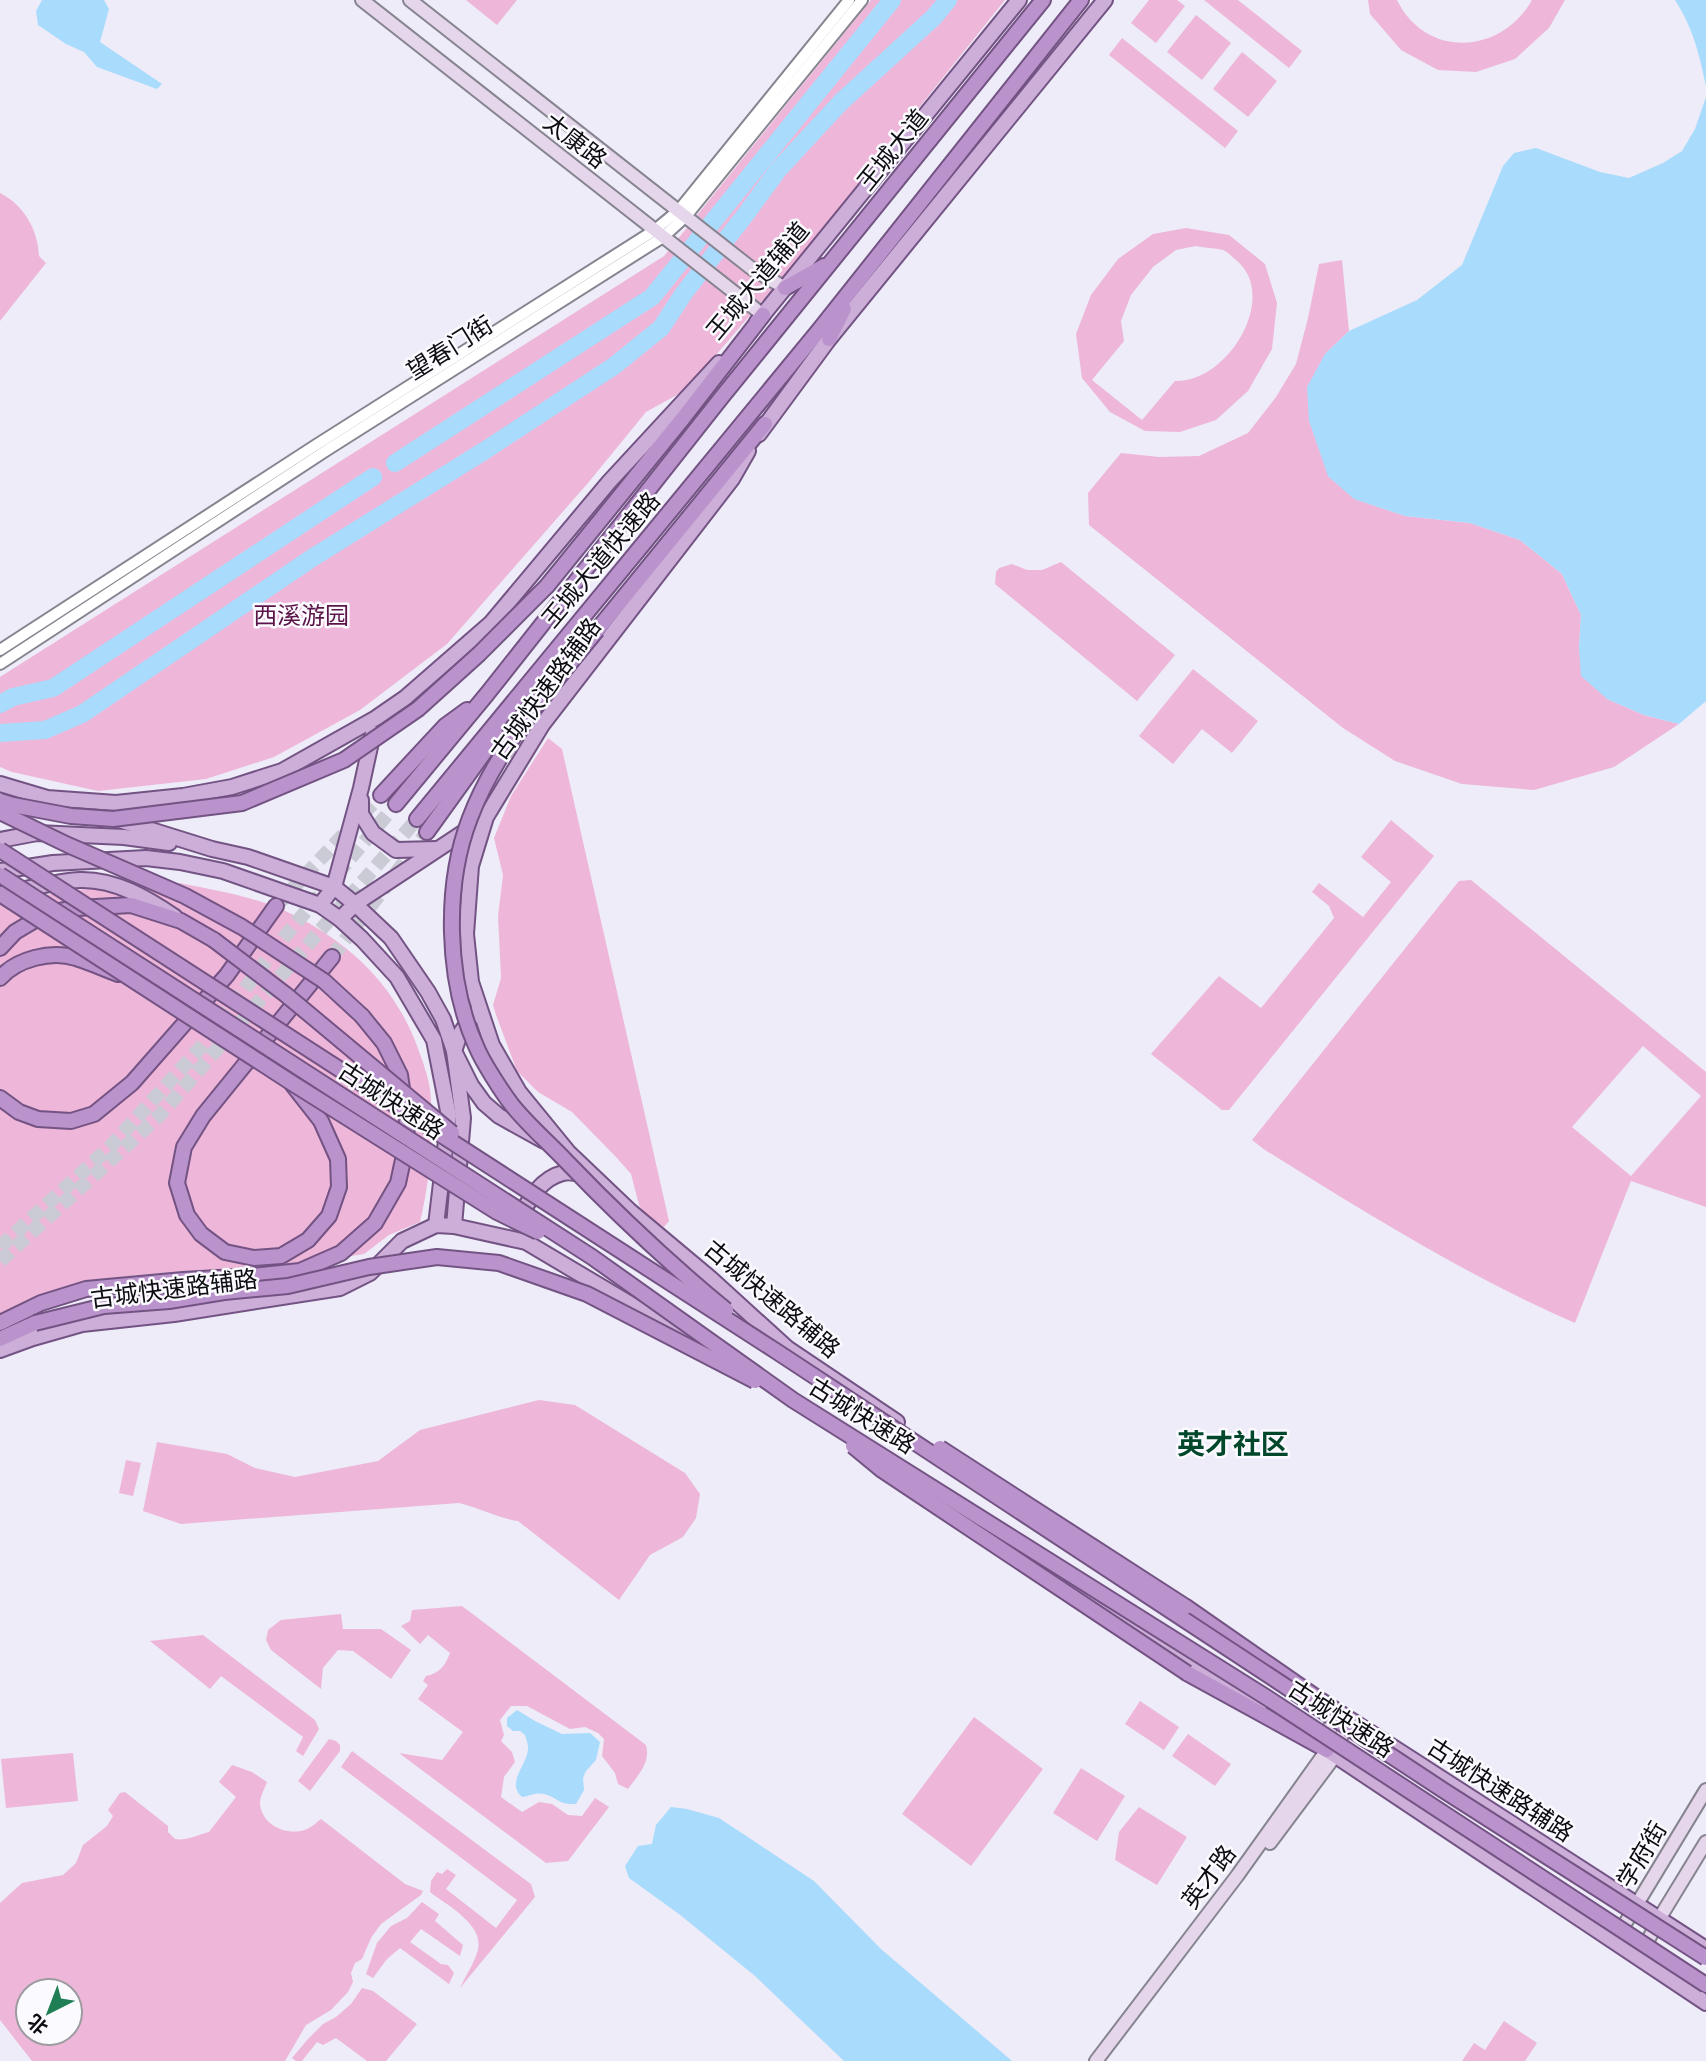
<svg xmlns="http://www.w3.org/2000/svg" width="1706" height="2061" font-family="'Public Sans','Noto Sans SC',sans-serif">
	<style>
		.green { fill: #eeb7d9; fill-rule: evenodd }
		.water { fill: #a9dbfc }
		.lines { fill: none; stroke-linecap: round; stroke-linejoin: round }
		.river { stroke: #a9dbfc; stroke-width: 18 }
		.trunk-tunnel { stroke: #cbcbd5; stroke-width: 14; stroke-dasharray: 14 7; stroke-linecap: butt }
		.tertiary-casing { stroke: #85848f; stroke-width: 14 }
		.secondary-casing { stroke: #85848f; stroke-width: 16 }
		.primary-casing { stroke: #735383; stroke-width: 18 }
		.trunk-casing { stroke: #735383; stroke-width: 18 }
		.tertiary { stroke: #fff; stroke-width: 10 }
		.secondary { stroke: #e6d6ec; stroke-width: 12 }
		.primary { stroke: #ccaed9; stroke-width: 14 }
		.trunk { stroke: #bb93cc; stroke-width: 14 }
		.trunk-bridge-casing { stroke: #735383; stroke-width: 18; stroke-linecap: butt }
		.trunk-bridge { stroke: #bb93cc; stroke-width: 14 }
		.labels { text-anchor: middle; stroke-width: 5; stroke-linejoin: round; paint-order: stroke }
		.street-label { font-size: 24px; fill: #0d0d11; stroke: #fafaff }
		.park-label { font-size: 24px; fill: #5b1447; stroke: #fafaff }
		.quarter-label { font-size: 28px; font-weight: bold; fill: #00472b; stroke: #fafaff }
	</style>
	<rect width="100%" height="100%" fill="#edecf8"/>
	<!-- green -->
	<g class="green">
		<path d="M466,0H517L497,25Z"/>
		<path d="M871,0H1005L794,264L686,390L646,412L588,483L447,644L360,710L274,757L206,779L98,791L12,772L0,767V677L664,256Z"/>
		<path d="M1149,0H1177L1185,6L1156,43L1131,23Z"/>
		<path d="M1204,0H1238L1302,51L1289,68Z"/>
		<path d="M1368,0H1397C1426,59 1501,55 1532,0H1565L1549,28L1515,59L1476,72L1438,70L1401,50L1370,14Z"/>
		<path d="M1196,15L1231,43L1202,80L1167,52Z"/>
		<path d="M1122,38L1238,131L1225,148L1109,55Z"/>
		<path d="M1242,52L1277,81L1248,117L1213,89Z"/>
		<path d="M0,193C24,205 38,230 39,256L46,263L0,321Z"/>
		<path d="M1186,228L1229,235L1265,264L1277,303L1272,349L1248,391L1216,420L1180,432L1145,431L1110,412L1082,378L1076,334L1091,295L1118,259L1153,234ZM1196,246C1205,248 1215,248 1223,250C1228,252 1232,257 1236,260C1280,296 1228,383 1175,381L1142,420L1092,380L1124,341L1121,321L1131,295L1153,267L1176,250Z"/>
		<path d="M1342,260L1349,331L1325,354L1328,476L1355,499L1405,516L1470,523L1520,540L1562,574L1581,615L1579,648L1607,699L1644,715L1679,724L1614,767L1534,790L1462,784L1395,761L1343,728L1089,525L1088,493L1121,453L1159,457L1199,456L1248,433L1276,397L1296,364L1308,318L1319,264Z"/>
		<path d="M1061,562L1175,655L1137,701L995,584L996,572L999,568L1012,564L1027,570H1042Z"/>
		<path d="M1193,669L1258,721L1232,753L1202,729L1173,764L1139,736Z"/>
		<path d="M548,738L562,749L669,1221L664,1227L646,1215L639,1205L631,1174L616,1157L572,1112L538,1092L517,1071L496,1015L493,1005L501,978L498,916L503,875L494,838L511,796Z"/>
		<path d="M1391,820L1434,856L1229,1110H1222L1151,1054L1219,976L1261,1008L1334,918L1329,906L1312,892L1319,883L1363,917L1391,882L1361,857Z"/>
		<path d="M1471,880L1706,1072V1207L1631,1181L1575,1323C1465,1275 1366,1213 1265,1150L1252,1140L1459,881ZM1643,1046L1701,1096L1631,1176L1572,1127Z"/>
		<path d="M180,883C214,890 251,896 283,910C342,937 389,978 414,1038C420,1054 427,1071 430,1089C435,1133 430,1180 420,1222L389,1235L364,1254L257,1271H190L129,1276L77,1284L32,1298L0,1314V903L74,890Z"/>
		<path d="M539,1400L575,1405L685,1473L700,1494L696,1518L683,1537L650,1555L619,1600L518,1521C498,1518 479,1508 459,1503L181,1524L143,1511L157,1442L227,1454L255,1468L295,1477L378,1461L420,1430Z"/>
		<path d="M126,1460L141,1463L133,1496L119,1493Z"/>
		<path d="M462,1606L646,1745C651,1763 638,1775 628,1789L618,1784L615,1773L602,1756L604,1739L598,1733L585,1727L570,1729L527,1706H511L500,1720L504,1735L501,1741L512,1752L515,1762L504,1777L501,1797L522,1812L539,1802L552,1804L568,1815L582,1816L595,1798L609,1807L568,1861L546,1863L399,1753L442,1760L463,1732L418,1699L428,1685L423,1681L426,1676C440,1673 445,1666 450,1653L428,1635L420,1644L401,1626L410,1621L412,1610Z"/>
		<path d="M341,1614L343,1629H381L411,1650L391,1679L353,1651L338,1650L323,1668L321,1689L271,1650L266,1640L268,1630L281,1620Z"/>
		<path d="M203,1635L315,1720L319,1729L303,1756L296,1751L303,1737L221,1676L210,1689L150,1641Z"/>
		<path d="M1140,1701L1179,1727L1164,1750L1125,1724Z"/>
		<path d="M974,1717L1043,1769L971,1866L902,1814Z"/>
		<path d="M1188,1734L1231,1764L1215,1786L1172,1756Z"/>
		<path d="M329,1739L336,1741L340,1745V1751L310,1791L298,1781Z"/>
		<path d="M352,1751L531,1884L535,1897L460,1988C465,1977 473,1965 477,1953C487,1926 448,1906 430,1892L431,1881L437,1872L442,1874L447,1869L456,1875L446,1889L496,1928L517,1900L341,1767Z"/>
		<path d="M73,1753L78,1801L6,1808L1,1759Z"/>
		<path d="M232,1765L252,1772L267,1782C265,1788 260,1796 260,1803C261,1826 289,1837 307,1829C312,1827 317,1822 321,1819L405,1884L423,1891L421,1895L381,1924L371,1938L362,1959L355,1963L351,1973L353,1982L348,1992L331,2010L306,2025L285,2061H32L0,2020V1903L22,1883L63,1875L76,1863L83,1845L107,1826L113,1816L108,1810L120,1793L125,1792L168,1826V1832L175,1839C187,1841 197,1835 209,1832L236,1797L219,1782ZM70,1991V2033H28V1991Z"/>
		<path d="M1081,1768L1125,1796L1097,1841L1053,1813Z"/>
		<path d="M1139,1807L1187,1837L1157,1885L1115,1860L1119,1832Z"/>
		<path d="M422,1902L439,1914L435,1921L463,1945L460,1956L421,1929L410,1942L441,1964L448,1965L454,1973L449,1984L400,1948L387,1959L373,1978L366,1974L377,1943L391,1926L407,1918Z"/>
		<path d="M362,1988L373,1991L417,2024L386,2061H367L336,2038L323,2045L317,2042L302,2061H296L292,2058L308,2039L323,2024L336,2017L351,2004Z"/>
		<path d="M1504,2021L1537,2043L1525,2061H1462L1474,2043L1485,2050Z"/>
	</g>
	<!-- water -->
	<g class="water">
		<path d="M42,0H104L109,9L100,42L162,84L157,89L97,67L84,52L66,44L38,25L36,11Z"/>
		<path d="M1675,0H1706V86C1699,53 1693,28 1675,0Z"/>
		<path d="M1706,97V701L1679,724L1644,715L1607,699L1581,676L1579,648L1581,615L1562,574L1520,540L1470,523L1405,516L1354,499L1328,476L1309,421L1307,387L1325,354L1349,331L1417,300L1462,265L1503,166L1514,153L1536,148L1600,172L1629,178L1663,163L1682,151L1695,129Z"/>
		<path d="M517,1710L535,1721L562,1734L590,1733L600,1742L596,1760L586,1771L583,1778L584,1790L576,1804C558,1805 559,1798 544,1794C535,1792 530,1796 522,1797C505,1782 529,1764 528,1747C528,1743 526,1739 525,1735L520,1731H513L507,1726V1718Z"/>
		<path d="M671,1807L687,1809L719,1818L814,1881L881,1949L1012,2061H844L755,1976L679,1914L629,1878L625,1866L638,1846L652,1844L656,1825Z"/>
	</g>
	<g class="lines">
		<!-- river -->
		<g class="river">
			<path d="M395,463L652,297L892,0"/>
			<path d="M0,704L13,697L53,688L373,477"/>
			<path d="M0,733L45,730L82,714L312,558L484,451L614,366L661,328L684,293L746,214L778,170L841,102L934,17L948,0"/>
		</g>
		<!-- trunk-tunnel -->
		<g class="trunk-tunnel">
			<path d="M276,906L381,795"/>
			<path d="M332,957L427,832"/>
			<path d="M0,1247L110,1147L201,1047L281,941L396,804"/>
			<path d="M0,1261L159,1116L417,819"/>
		</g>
		<defs>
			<g id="tertiary">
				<path d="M0,650L316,445L655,230L679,210L849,0"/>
				<path d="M0,664L327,450L663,237L686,216L862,0"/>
			</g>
			<g id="secondary">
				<path d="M362,0L763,315"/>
				<path d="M410,0L751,268L785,288"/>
				<path d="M1270,1843L1335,1756L1347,1719"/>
				<path d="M1617,1937L1706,1790"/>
				<path d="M1641,1954L1659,1919L1706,1842"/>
				<path d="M1096,2061L1237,1876L1327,1750L1333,1709"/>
			</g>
			<g id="primary">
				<path d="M757,322L1019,0"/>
				<path d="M759,434L829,339L1105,0"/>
				<path d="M748,451L732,479L542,725L486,817L471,866L466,934L471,982L492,1045L519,1092L568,1152L630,1211L710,1278L787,1348L897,1422"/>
				<path d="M0,784L47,798L116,803L183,796L232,787L282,771L376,718L405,698L491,623L609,482L719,363"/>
				<path d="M361,800V814L373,833L396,850L437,849"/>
				<path d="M116,819L212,849L248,857L334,887L355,904L391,938L428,992L443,1019L454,1051L471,1085L484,1103L499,1116L544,1141"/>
				<path d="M0,840L37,833L124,837L169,843"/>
				<path d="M0,871L53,863L146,858L180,862L223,871L320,905L340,919L362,939L397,977L434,1040L449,1116L436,1225"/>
				<path d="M0,894C25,890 55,881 80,880C115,879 147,898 175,917"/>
				<path d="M320,905L334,887L361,788L373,733"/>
				<path d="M340,919L355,904L470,828"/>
				<path d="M520,1221L519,1218C529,1200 541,1178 563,1173C570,1171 580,1174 586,1175"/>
				<path d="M454,1226L463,1118L454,1051L460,1034L473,1015"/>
				<path d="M0,1350L33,1338L82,1324L174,1314L340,1288L370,1273L402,1241L436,1225L454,1226L526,1242L713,1353"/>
				<path d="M977,1523L1259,1706"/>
				<path d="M1323,1702L1706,1949"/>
				<path d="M1318,1744L1706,2003"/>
			</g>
			<g id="trunk">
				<path d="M785,288L824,266"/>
				<path d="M829,339L844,309"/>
				<path d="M547,586L684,417L763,315"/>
				<path d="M597,630L765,424"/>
				<path d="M381,795L445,726L467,710"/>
				<path d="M396,804L487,694L721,398L1043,0"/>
				<path d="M417,819L820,329L1081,0"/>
				<path d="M427,832L486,750L495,732"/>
				<path d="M0,948L15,932L47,913L78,908L131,905L181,921L214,940"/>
				<path d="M0,978C17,959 51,950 76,958C90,962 104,969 118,974"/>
				<path d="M292,1084L321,1121L338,1159L339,1187L329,1216L308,1240L281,1256L254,1258L225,1252L201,1234L187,1215L177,1183L184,1147L203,1116L332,957"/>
				<path d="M0,1098L19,1112L38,1119L71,1121L94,1114L132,1083L227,975L276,906"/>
				<path d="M0,1323L41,1303L86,1289L183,1280L253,1276L300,1271L341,1253L375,1223L398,1183L406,1146L407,1122L400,1075L384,1043L362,1016"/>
				<path d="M0,1339L35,1323"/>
				<path d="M1186,1607L1333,1709"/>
				<path d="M1187,1673L1327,1750"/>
			</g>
		</defs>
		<!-- tertiary casing -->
		<use href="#tertiary" class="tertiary-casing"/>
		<!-- secondary casing -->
		<use href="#secondary" class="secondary-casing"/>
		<!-- primary casing -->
		<use href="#primary" class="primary-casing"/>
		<!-- trunk casing -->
		<use href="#trunk" class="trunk-casing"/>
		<!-- tertiary -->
		<use href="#tertiary" class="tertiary"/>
		<!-- secondary -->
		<use href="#secondary" class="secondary"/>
		<!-- primary -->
		<use href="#primary" class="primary"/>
		<!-- trunk -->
		<use href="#trunk" class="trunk"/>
		<defs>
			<g id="trunk-bridge">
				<path d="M597,630C550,688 497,747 470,818C444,885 446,980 476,1046C482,1061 502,1092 512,1105C528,1125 549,1143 567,1162C617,1214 670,1264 726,1310"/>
				<path d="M0,801L13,805L71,816L113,819L242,803L344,760L418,709L479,654L547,586"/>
				<path d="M0,812L68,845L185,896L242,927L324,981L362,1016"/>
				<path d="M0,850L779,1353L1443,1790L1706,1958"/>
				<path d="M0,875L592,1257L793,1400L1269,1699L1706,1985"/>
				<path d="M0,894L292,1083L497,1212L538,1232"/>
				<path d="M214,940L285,994L452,1133"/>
				<path d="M35,1323L104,1306L169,1301L224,1292L288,1286L369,1267L437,1257L499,1263L587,1294L755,1381"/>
				<path d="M853,1446L882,1470L1187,1673"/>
				<path d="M940,1448L1186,1607"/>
			</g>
		</defs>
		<!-- trunk-bridge casing -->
		<use href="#trunk-bridge" class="trunk-bridge-casing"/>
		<!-- trunk-bridge -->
		<use href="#trunk-bridge" class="trunk-bridge"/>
	</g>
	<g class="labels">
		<!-- street labels -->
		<g class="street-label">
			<text transform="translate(575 141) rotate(38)" y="8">太康路</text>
			<text transform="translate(893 150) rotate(-51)" y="8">王城大道</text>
			<text transform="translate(758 281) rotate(-50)" y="8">王城大道辅道</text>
			<text transform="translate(450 348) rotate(-32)" y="8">望春门街</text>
			<text transform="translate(601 560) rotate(-50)" y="8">王城大道快速路</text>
			<text transform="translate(546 689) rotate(-54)" y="8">古城快速路辅路</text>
			<text transform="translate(391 1101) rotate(33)" y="8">古城快速路</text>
			<text transform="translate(174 1289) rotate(-7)" y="8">古城快速路辅路</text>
			<text transform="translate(772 1299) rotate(40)" y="8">古城快速路辅路</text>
			<text transform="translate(862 1416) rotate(32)" y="8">古城快速路</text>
			<text transform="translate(1341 1719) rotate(33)" y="8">古城快速路</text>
			<text transform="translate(1500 1790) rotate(33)" y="8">古城快速路辅路</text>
			<text transform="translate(1642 1855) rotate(-59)" y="8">学府街</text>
			<text transform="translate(1209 1877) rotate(-53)" y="8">英才路</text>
		</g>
		<!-- park labels -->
		<g class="park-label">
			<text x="301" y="624">西溪游园</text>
		</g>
		<!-- quarter labels -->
		<g class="quarter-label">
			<text x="1233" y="1454">英才社区</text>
		</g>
	</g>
	<!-- north arrow -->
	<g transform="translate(49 2012) rotate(222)"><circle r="33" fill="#fafaff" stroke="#9b9ba0" stroke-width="2"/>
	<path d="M0-5L12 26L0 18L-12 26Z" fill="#207e54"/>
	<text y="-10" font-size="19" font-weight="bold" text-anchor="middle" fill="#0d0d11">北</text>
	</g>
</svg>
